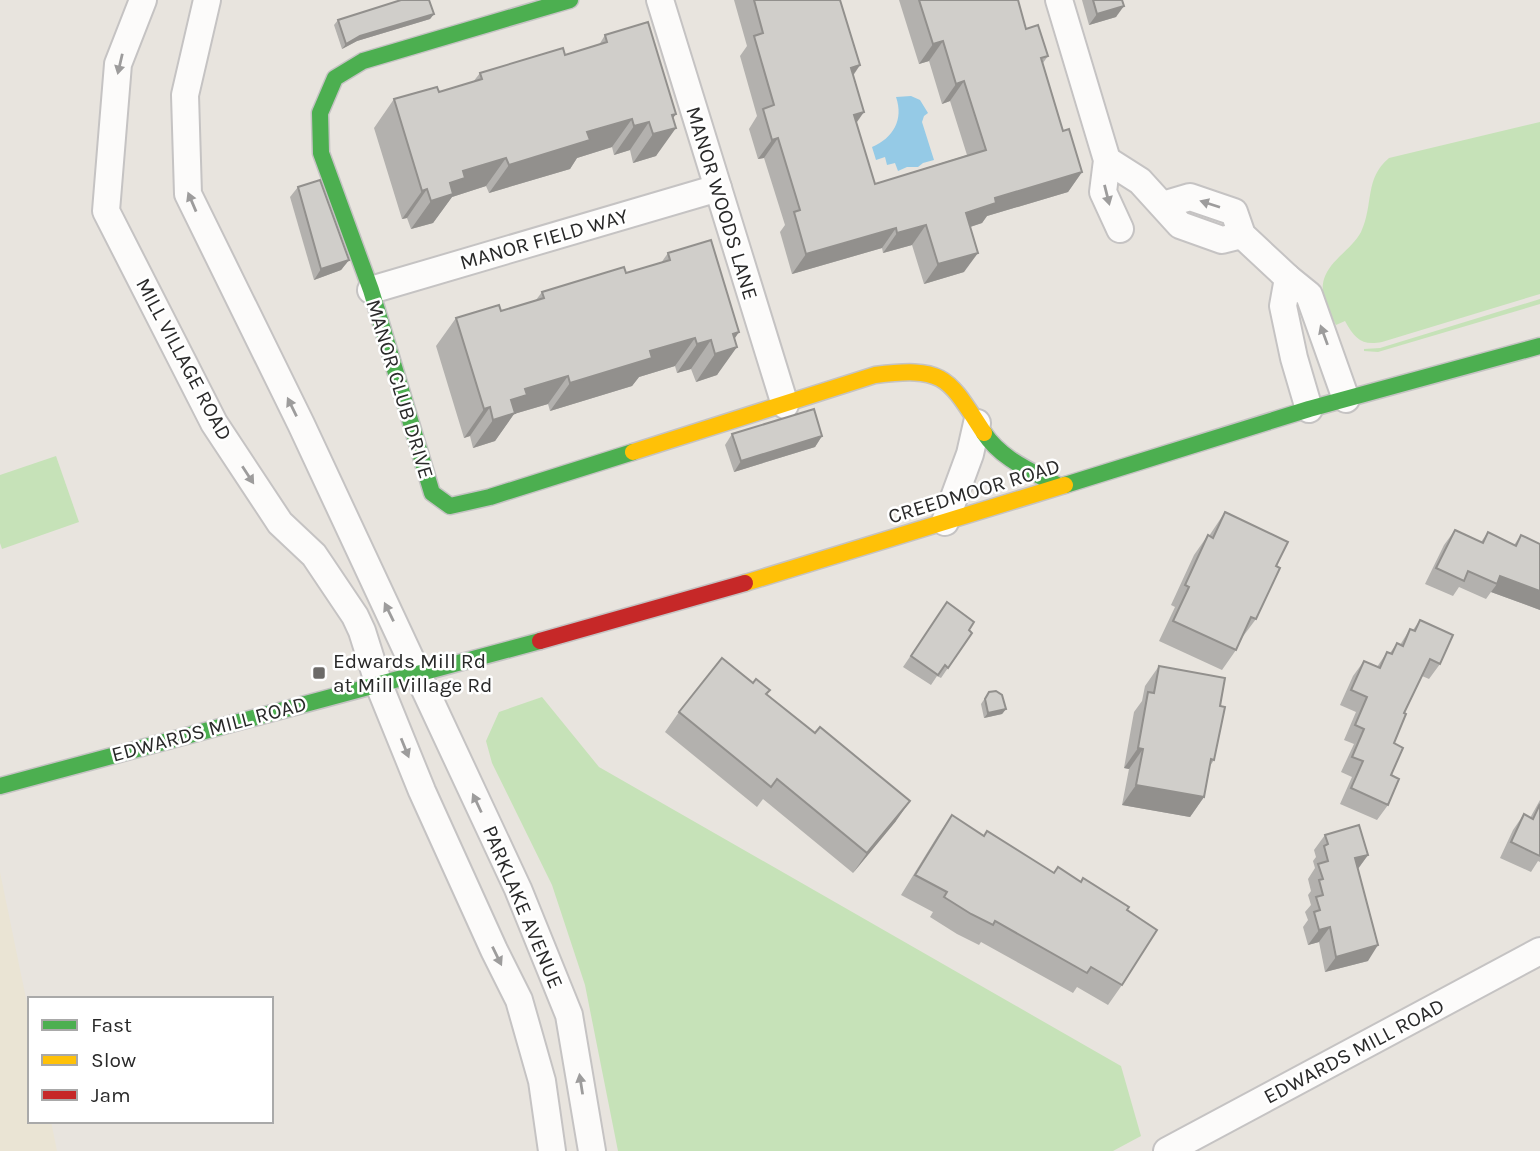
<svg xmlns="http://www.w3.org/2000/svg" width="1540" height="1151" font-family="Karla,sans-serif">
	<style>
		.education { fill: #eae4d4 }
		.green { fill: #c6e2b8 }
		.water { fill: #95cae6 }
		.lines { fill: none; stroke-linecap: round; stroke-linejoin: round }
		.street-casing { stroke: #c5c3c3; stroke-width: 30 }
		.fast-casing { stroke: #c5c3c3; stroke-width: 19 }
		.slow-casing { stroke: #c5c3c3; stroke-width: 19 }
		.jam-casing { stroke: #c5c3c3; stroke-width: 19 }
		.street { stroke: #fcfbfa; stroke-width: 26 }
		.fast { stroke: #4caf50; stroke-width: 16 }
		.slow { stroke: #ffc107; stroke-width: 16 }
		.jam { stroke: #c62828; stroke-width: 16 }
		.wall { fill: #b3b1ae }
		.shaded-wall { fill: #92908d }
		.building { fill: #d0ceca; stroke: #92908d; stroke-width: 2 }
		.oneway { fill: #9d9c9c }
		.poi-dot { fill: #6c6a68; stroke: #fff; stroke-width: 2.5 }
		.labels { text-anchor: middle; stroke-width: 5; stroke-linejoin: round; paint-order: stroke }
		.street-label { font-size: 21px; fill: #292929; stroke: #fff }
		.poi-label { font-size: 21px; fill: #292929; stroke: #fff; text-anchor: start }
	</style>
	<rect width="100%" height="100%" fill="#e8e4de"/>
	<!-- education -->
	<path class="education" d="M0,872L30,1018V1121H51L57,1151H0Z"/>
	<!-- green -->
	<g class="green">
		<path d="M1540,122V294L1382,342C1362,346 1355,339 1345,321L1336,325C1329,310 1319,296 1324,279C1330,260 1352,249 1361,232C1374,204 1364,179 1389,158Z"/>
		<path d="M1540,299V304L1378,352L1364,351V349L1380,348Z"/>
		<path d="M56,456L79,522L2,549L0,543V475Z"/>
		<path d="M542,697L599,767L1121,1066L1141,1136L1113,1151H618L585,985L552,885L492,763L486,741L499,712Z"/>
	</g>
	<!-- water -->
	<path class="water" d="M911,96L920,100L928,113L924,116L922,122L934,160L923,163L918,167H907L898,171L895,163L887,165L885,157L876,160L872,147C893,138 904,120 896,97Z"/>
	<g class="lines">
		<defs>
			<g id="street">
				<path d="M143,0L118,64L106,211L214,423L280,523L314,555L355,616L362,631L379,685L422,791L494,950L519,1000L542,1081L552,1151"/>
				<path d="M207,0L185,95L188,194L301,424L518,889L569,1015L592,1151"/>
				<path d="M660,0L785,405"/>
				<path d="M1059,0L1107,160L1103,192L1120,229"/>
				<path d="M1107,160L1140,181L1180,225L1222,240L1242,235"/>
				<path d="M1163,205L1190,197L1234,212L1242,235L1288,278L1309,295L1346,399"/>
				<path d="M1288,278L1283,306L1294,358L1309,409"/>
				<path d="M371,290L718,188"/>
				<path d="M945,522L970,454L977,423"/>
				<path d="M1167,1151L1540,951"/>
			</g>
			<g id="fast">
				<path d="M570,0L363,61L335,78L320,113L321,153L371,290L432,493L450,506L490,497L633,452"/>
				<path d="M984,433C1002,460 1032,471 1059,486"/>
				<path d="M1065,485L1309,409L1540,346"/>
				<path d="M0,786L540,641"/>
			</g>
			<g id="slow">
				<path d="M633,452L875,375C946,366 948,378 984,433"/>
				<path d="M745,583L1065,485"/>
			</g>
			<path id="jam" d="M540,641L745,583"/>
		</defs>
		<!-- street casing -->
		<use href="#street" class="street-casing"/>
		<!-- fast casing -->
		<use href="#fast" class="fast-casing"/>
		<!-- slow casing -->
		<use href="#slow" class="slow-casing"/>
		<!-- jam casing -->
		<use href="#jam" class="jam-casing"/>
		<!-- street -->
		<use href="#street" class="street"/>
		<!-- fast -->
		<use href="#fast" class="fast"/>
		<!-- slow -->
		<use href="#slow" class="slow"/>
		<!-- jam -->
		<use href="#jam" class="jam"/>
	</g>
	<!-- wall -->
	<g class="wall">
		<path d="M734,0H840L860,65L853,76L856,123L875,184L967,155L950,101L942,104L929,61L919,64L899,0H1018L1026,29L1048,56L1043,63L1063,131L1082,172L1068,192L987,216L982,223L970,227L964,272L924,284L912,245L883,253L882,248L792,274L780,232L785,225L764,158L758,159L749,129L757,116L740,56L747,46Z"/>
		<path d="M1082,0H1122L1116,17L1089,25Z"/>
		<path d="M434,14L430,19L357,41L342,49L334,25L338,20Z"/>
		<path d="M605,35L673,118L656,156L633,163L630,150L614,155L612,147L577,158L570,169L489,193L486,186L452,197L433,223L411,229L407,218L402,219L374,128L394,99L439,92L473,82L480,73L565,55L599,45Z"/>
		<path d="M298,187L349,260L341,270L314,280L290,197Z"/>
		<path d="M668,253L735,339L717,375L696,382L691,369L677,373L675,366L639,377L632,386L550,411L548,404L514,414L495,441L473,448L470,436L464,438L436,346L456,318L501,311L536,300L542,292L626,273L661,263Z"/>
		<path d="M732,434L822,436L815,447L734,472L725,445Z"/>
		<path d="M1225,512L1276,566L1256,619L1241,639L1236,650L1222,670L1159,641L1175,607L1171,605L1194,555L1208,535L1209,536Z"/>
		<path d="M1455,530L1481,542L1488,532L1514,545L1521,535L1540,544V610L1491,592L1486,599L1459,587L1453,596L1425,584L1444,545Z"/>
		<path d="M947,602L969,630L972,633L941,678L937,676L931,685L903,667Z"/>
		<path d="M1420,620L1440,664L1429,679L1422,676L1404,713L1394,743L1388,805L1377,820L1340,804L1352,777L1341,772L1354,744L1344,740L1356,712L1340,705L1353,676L1364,661L1377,667L1387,652L1390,653L1397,643L1400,645L1410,629L1413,630Z"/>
		<path d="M1159,666L1220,706L1214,760L1210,766L1204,797L1190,817L1122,805L1129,769L1124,768L1134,712L1142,701L1145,686Z"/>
		<path d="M989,692L1006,709L1002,714L984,718L981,704Z"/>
		<path d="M767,695L896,821L853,873L763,799L757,807L665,732L679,712Z"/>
		<path d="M1540,800V862L1538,861L1531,872L1500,858L1513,830L1524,814L1530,818Z"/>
		<path d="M952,815L983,836L1127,910L1122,985L1108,1005L1077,987L1073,993L981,942L979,945L957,934L930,917L933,912L901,895L938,835Z"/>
		<path d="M1325,835L1368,855L1358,869L1368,961L1325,972L1319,942L1308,945L1303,927L1308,920L1305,912L1311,905L1308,895L1311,891L1308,879L1315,868L1313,861L1316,857L1314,850Z"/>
	</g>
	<!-- shaded-wall -->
	<g class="shaded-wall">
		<path d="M1124,6L1116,17L1089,25L1097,14Z"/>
		<path d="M434,14L430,19L357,41L342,49L346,44L360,36Z"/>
		<path d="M943,41L929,61L919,64L933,44Z"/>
		<path d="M860,65L846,85L851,68Z"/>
		<path d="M964,81L950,101L942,104L956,84Z"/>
		<path d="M864,112L850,132L854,115Z"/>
		<path d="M676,114L664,131L676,128L656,156L633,163L653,134L672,115Z"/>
		<path d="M632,119L612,147L577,158L570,169L489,193L509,165L587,132Z"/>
		<path d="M649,122L630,150L614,155L634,126Z"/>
		<path d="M778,138L764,158L758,159L772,140Z"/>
		<path d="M506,158L486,186L452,197L433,223L411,229L431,201L463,171Z"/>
		<path d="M1082,172L1068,192L987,216L982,223L952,233L966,213L995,198Z"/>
		<path d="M427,189L407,218L402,219L422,191Z"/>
		<path d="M926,225L912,245L883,253L897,233Z"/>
		<path d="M896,228L882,248L792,274L806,254Z"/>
		<path d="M978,253L964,272L924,284L938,264Z"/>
		<path d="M349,260L341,270L314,280L321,269Z"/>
		<path d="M739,332L727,350L737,347L717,375L696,382L715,354L733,334Z"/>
		<path d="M695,338L675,366L639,377L632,386L550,411L570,383L650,351Z"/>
		<path d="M711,340L691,369L677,373L697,344Z"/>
		<path d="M568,376L548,404L514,414L495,441L473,448L493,420L511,400L525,389Z"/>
		<path d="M490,407L470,436L464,438L484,409Z"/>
		<path d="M822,436L815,447L734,472L741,461Z"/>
		<path d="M1500,576L1540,591V610L1491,592L1497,584Z"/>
		<path d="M1006,709L1002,714L984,718L988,713Z"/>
		<path d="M1138,748L1143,749L1129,769L1124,768Z"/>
		<path d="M1136,785L1204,797L1190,817L1122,805Z"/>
		<path d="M910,801L896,821L853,873L867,853Z"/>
		<path d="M1368,855L1357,870L1355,858Z"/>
		<path d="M1330,927L1319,942L1308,945L1319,930Z"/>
		<path d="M1378,945L1368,961L1325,972L1336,957Z"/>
	</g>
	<!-- building -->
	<g class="building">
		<path d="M401,0H429L434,14L360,36L346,44L338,20Z"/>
		<path d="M754,0H840L860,65L851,68L864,112L854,115L875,184L986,150L964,81L956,84L943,41L933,44L919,0H1018L1026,29L1038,25L1048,56L1041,58L1063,131L1069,129L1082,172L995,198L996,203L966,213L978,253L938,264L926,225L897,233L896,228L806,254L794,212L800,210L778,138L772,140L763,109L774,105L754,36L763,33Z"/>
		<path d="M1093,0H1122L1124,6L1097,14Z"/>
		<path d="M648,22L676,114L672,115L676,128L653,134L649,122L634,126L632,119L587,132L590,140L509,165L506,158L463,171L465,178L450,183L453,194L431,201L427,189L422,191L394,99L437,87L439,92L482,79L480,73L563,48L565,55L607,42L605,35Z"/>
		<path d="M320,180L349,260L321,269L298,187Z"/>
		<path d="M711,240L739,332L733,334L737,347L715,354L711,340L697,344L695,338L650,351L652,358L570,383L568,376L525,389L527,395L511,400L515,413L493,420L490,407L484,409L456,318L499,305L501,311L544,298L542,292L624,267L626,273L670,260L668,253Z"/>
		<path d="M814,409L822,436L741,461L732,434Z"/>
		<path d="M1225,512L1288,542L1276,566L1280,568L1256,619L1251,617L1236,650L1173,621L1189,587L1185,585L1208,535L1213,538Z"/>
		<path d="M1455,530L1483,543L1488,532L1516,546L1521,535L1540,544V591L1500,576L1497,584L1468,571L1464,581L1436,568Z"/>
		<path d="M947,602L974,622L969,630L972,633L948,668L945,665L938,675L911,656Z"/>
		<path d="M1420,620L1453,635L1440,664L1430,659L1404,713L1406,714L1394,743L1403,748L1391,775L1399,779L1388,805L1351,788L1363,761L1352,757L1364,729L1355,725L1367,697L1351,690L1364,661L1380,668L1387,652L1392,654L1397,643L1403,646L1410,629L1415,631Z"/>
		<path d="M722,658L753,683L756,679L770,690L766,694L815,733L820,727L910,801L867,853L777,779L771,787L679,712Z"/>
		<path d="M1159,666L1225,678L1220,706L1225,707L1214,760L1211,759L1204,797L1136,785L1143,749L1138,748L1148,692L1154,693Z"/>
		<path d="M996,691L1002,695L1006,709L988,713L985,699L989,692Z"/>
		<path d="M1540,804V856L1511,842L1524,814L1533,819Z"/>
		<path d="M952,815L984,836L987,831L1054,873L1058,867L1081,882L1083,878L1129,907L1127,910L1157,930L1122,985L1091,967L1087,973L995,921L993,925L971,914L944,897L947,892L915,875Z"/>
		<path d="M1359,825L1368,855L1355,858L1378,945L1336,957L1330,927L1319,930L1314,912L1320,910L1316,897L1323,895L1319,880L1323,879L1318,864L1328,861L1324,846L1328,844L1325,835Z"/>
	</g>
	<!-- one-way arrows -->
	<defs><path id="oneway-solid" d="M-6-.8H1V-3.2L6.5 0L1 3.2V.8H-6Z" transform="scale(1.75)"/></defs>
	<g class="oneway">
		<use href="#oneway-solid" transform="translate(120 64) rotate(103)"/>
		<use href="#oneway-solid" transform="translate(1107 195) rotate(76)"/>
		<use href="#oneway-solid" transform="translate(192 202) rotate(-113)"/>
		<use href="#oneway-solid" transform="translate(1210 204) rotate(-162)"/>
		<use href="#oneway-solid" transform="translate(1324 335) rotate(-110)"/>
		<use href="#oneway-solid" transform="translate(292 407) rotate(-116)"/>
		<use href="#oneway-solid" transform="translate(248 475) rotate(57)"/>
		<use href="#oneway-solid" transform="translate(389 612) rotate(-116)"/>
		<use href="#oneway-solid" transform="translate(405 748) rotate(68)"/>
		<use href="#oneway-solid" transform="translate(477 803) rotate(-115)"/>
		<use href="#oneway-solid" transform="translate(497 956) rotate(64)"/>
		<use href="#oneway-solid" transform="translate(581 1084) rotate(-99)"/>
	</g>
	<!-- markers -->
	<rect class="poi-dot" x="312" y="666" width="14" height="14" rx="3.5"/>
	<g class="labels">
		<!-- street labels -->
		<g class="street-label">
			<text transform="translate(722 203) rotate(73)" y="7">MANOR WOODS LANE</text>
			<text transform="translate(544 239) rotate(-16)" y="7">MANOR FIELD WAY</text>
			<text transform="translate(184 359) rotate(62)" y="7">MILL VILLAGE ROAD</text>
			<text transform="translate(400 389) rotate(73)" y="7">MANOR CLUB DRIVE</text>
			<text transform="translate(974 491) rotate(-17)" y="7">CREEDMOOR ROAD</text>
			<text transform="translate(209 729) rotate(-15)" y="7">EDWARDS MILL ROAD</text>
			<text transform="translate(523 907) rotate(67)" y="7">PARKLAKE AVENUE</text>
			<text transform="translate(1354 1051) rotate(-28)" y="7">EDWARDS MILL ROAD</text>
		</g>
		<!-- poi labels -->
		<g class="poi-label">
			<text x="333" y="668">Edwards Mill Rd<tspan x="333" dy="24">at Mill Village Rd</tspan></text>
		</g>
	</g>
	<!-- legend -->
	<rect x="28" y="997" width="245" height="126" fill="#ffffff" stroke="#a9a9a9" stroke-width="2"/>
	<rect x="42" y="1020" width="35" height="10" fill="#4caf50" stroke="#a9a9a9" stroke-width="2"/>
	<text x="91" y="1032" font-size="21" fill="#292929">Fast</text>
	<rect x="42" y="1055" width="35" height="10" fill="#ffc107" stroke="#a9a9a9" stroke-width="2"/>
	<text x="91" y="1067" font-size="21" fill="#292929">Slow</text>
	<rect x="42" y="1090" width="35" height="10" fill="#c62828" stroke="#a9a9a9" stroke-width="2"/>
	<text x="91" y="1102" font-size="21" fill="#292929">Jam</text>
</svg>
